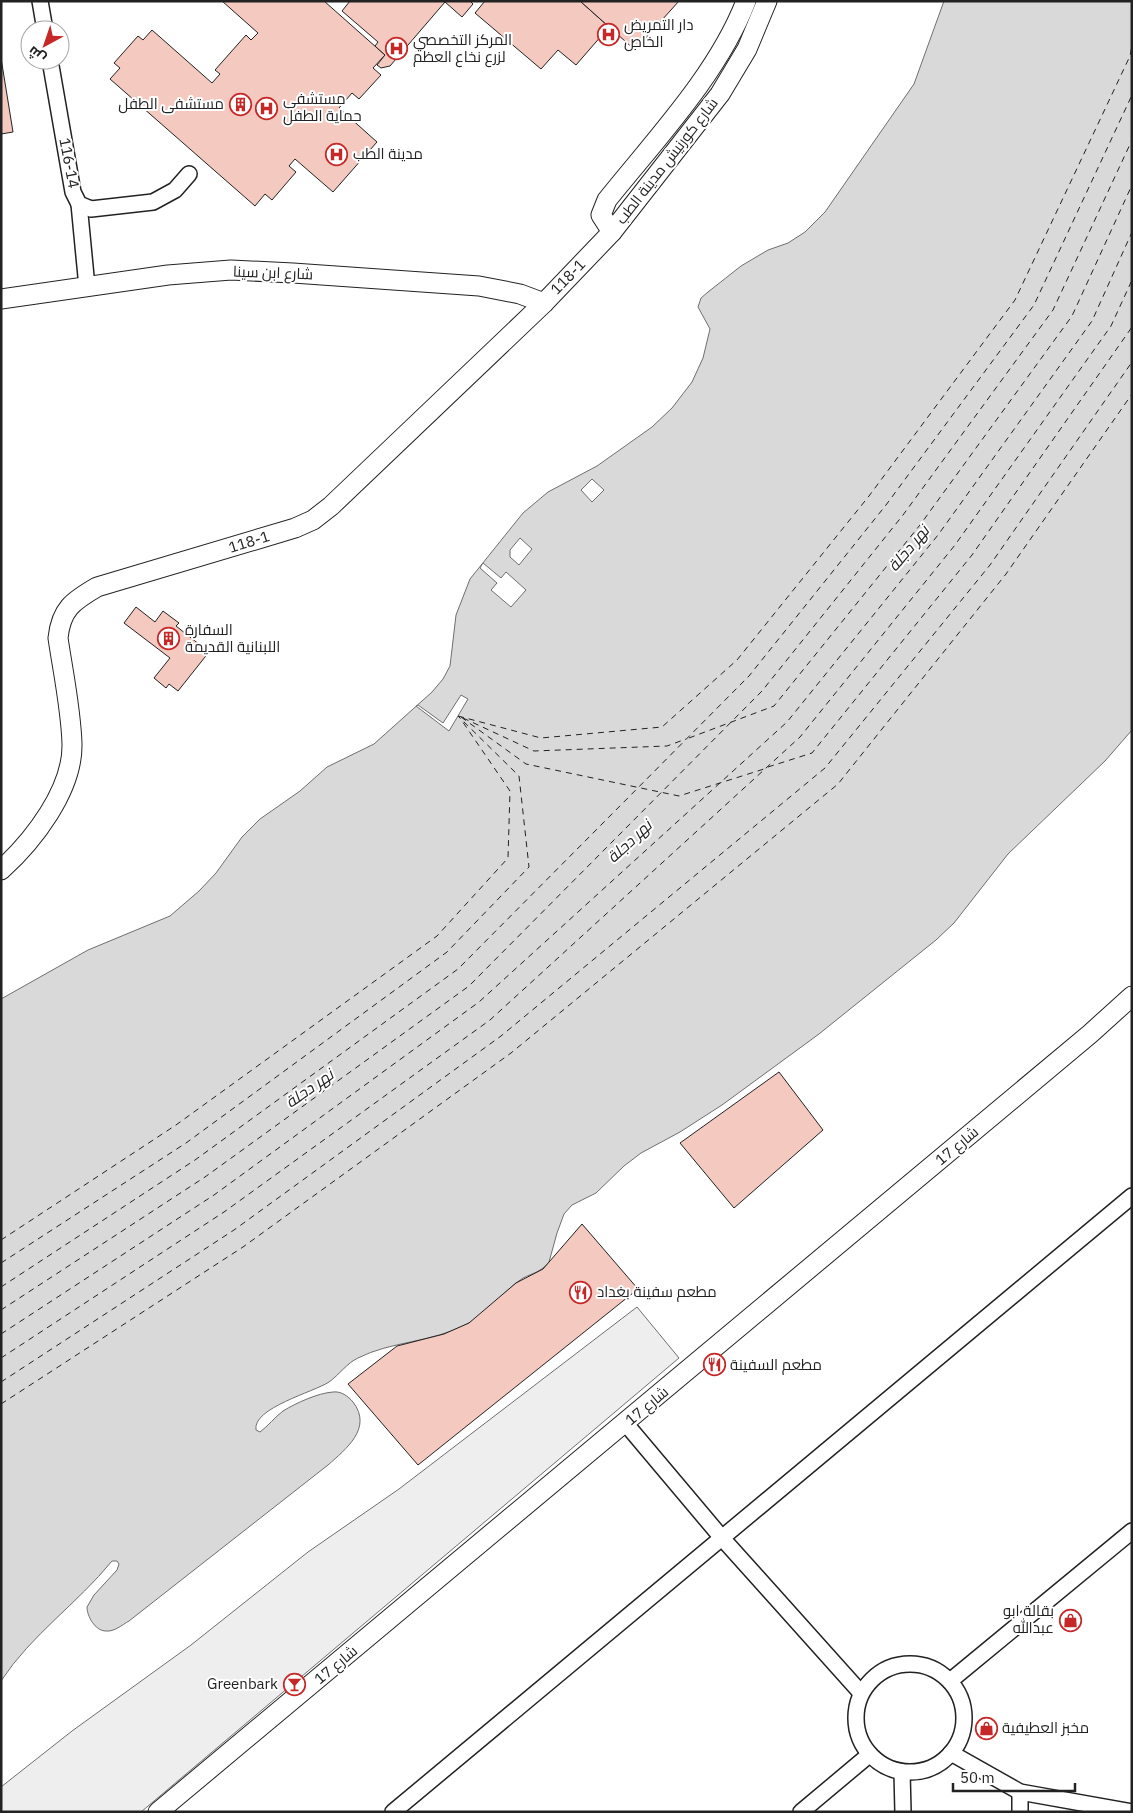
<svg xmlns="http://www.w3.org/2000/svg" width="1133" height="1813" font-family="'IBM Plex Sans',Cairo,sans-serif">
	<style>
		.green { fill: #eee; stroke: #6f6f6f }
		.water { fill: #d9d9d9; stroke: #6f6f6f }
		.pier { fill: #fff; stroke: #6f6f6f }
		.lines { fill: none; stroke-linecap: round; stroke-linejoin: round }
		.ferry { stroke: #222; stroke-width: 1; stroke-dasharray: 6 5; stroke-linecap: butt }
		.building { fill: #f3c9c0; stroke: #222 }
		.minor-casing { stroke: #222; stroke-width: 18 }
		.tertiary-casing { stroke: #222; stroke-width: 21 }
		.minor { stroke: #fff; stroke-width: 15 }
		.tertiary { stroke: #fff; stroke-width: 19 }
		.labels { text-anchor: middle; stroke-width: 4; stroke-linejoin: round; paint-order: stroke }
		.poi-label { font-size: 15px; fill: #222; stroke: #fff; text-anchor: start }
		.street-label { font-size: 15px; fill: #222; stroke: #fff }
		.water-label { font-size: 16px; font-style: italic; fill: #222; stroke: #fff }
	</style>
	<rect width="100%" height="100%" fill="#fff"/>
	<!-- green -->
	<path class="green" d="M637,1307L679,1358L141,1812H1V1787L72,1731L191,1645L308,1552L399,1489Z"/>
	<!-- water -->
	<path class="water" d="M944,1H1132V730L1105,761L1008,854L954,923L936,940L819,1034L722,1105L680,1132L641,1153L624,1166L596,1193L572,1205L564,1214L557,1233L549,1262C541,1272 533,1273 523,1278C503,1291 488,1313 467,1324C431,1343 391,1341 358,1358C347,1363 339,1375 329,1382C314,1392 252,1408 256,1430L260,1432C268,1426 275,1417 283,1411C296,1403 318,1393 333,1392C341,1391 348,1396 353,1402C373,1428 346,1449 328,1465L129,1621C122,1625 114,1632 106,1631C95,1631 87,1616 87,1607L94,1595L117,1570L119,1564L117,1561H112C78,1603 31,1635 1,1681V999L88,950L170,916L199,891L216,873L242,837L260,819L300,791L327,767L374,744L432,692L443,679L450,666L456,615L470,579L523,513L548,492L597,466L652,427L672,408L692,382L703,358L710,329L698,307L701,298L708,292L741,266L768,250L788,243L805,232L825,212L914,84Z"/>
	<!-- pier -->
	<g class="pier">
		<path d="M592,479L604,490L592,502L581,490Z"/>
		<path d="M520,538L532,549L519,565L510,557V550Z"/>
		<path d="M483,563L501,578L506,572L526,590L511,607L491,590L497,583L480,568Z"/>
		<path d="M461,695L468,699L449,731L416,706L418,705L443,723Z"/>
	</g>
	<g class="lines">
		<!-- ferry -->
		<g class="ferry">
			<path d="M458,716L541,738L662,727L737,660L869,496L1015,300L1130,56L1132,45"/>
			<path d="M461,717L526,764L679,796L764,769"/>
			<path d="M463,718L534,751L667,746L686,739"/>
			<path d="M689,738L774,706L920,525L1072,316L1132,185"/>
			<path d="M768,767L812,753L972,555L1132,327"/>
			<path d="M1,1240L176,1125L437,936L508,858L510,791L460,718"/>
			<path d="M1,1263L186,1143L447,952L529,867L519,776L458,716"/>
			<path d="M1,1287L195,1160L458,969L749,676L886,505L1034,305L1132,95"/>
			<path d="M1,1310L205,1177L469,986L762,691L903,515L1053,310L1132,140"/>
			<path d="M1,1334L214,1195L479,1002L787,722L938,535L1092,321L1132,232"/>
			<path d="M1,1358L224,1212L490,1020L800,737L955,545L1111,326L1132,280"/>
			<path d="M1,1382L234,1230L501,1036L825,768L990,565L1132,362"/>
			<path d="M1,1404L243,1247L511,1053L838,784L1006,574L1132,394"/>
		</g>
	</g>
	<!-- building -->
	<g class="building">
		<path d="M222,1H324L385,55L373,68L381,75L359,99L352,93L339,108L377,142L333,192L295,159L289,166L296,172L272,200L265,194L255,206L110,79L120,68L114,63L138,36L143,40L152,30L212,83L220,74L215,70L246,35L251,40L258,33Z"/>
		<path d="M350,1H470L473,4L462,17L445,2L390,66L381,68L377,65L385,55L375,46L378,42L342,11Z"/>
		<path d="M485,1H580L609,27L576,65L558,50L541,69L475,13Z"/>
		<path d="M580,1H679L635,50Z"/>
		<path d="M1,58L13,132L1,134Z"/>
		<path d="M136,607L155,622L163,611L179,623L176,626L209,652L178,691L169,684L166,688L154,678L170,658L124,623Z"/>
		<path d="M779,1072L823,1130L734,1208L680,1143Z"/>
		<path d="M582,1224L638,1289L418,1465L348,1384L397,1346L444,1334L469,1323L516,1283L543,1269Z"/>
	</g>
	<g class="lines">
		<defs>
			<g id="minor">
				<path d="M40,1L45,30"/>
				<path d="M50,60L73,192L79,204L91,209L153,202L175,190L189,174"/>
				<path d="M79,204L87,287"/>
				<path d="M626,1424L722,1538L861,1693"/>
				<circle cx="910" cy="1718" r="54"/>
				<path d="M950,1681L1132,1531"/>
				<path d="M951,1753L1020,1792L1132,1812"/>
				<path d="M902,1772L903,1812"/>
				<path d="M1020,1792V1812"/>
				<path d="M393,1812L1132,1196"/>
				<path d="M801,1812L869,1755"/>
			</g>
			<g id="tertiary">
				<path d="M612,232L601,215L607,200C655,140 718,74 746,1"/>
				<path d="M1,299L168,275L231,270L293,273L479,286L520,294L544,303"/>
				<path d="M1,870C33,841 73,790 72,744C71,709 63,672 58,638C61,609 73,601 97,587L295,528L313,520L331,506L544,303L612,232L720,94L747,49L767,1"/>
				<path d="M158,1812L1090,1034L1132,996"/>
			</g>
		</defs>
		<!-- minor casing -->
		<use href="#minor" class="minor-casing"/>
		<!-- tertiary casing -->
		<use href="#tertiary" class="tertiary-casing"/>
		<!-- minor -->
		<use href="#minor" class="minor"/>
		<!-- tertiary -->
		<use href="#tertiary" class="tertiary"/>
	</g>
	<!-- icons -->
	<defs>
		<symbol id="hospital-ring" viewBox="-11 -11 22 22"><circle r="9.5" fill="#fff" stroke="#c62828" stroke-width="1.5"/><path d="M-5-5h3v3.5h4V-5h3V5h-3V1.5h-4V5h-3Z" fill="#c62828"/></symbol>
		<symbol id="building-ring" viewBox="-11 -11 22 22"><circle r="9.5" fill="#fff" stroke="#c62828" stroke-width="1.5"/><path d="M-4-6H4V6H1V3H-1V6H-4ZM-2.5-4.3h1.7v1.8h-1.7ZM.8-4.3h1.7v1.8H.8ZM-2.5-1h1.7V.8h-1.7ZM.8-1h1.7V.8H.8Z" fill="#c62828"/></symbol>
		<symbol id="restaurant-ring" viewBox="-11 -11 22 22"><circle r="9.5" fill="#fff" stroke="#c62828" stroke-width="1.5"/><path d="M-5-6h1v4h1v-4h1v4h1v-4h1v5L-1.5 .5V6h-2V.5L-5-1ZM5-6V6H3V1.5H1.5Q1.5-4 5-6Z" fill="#c62828"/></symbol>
		<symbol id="shop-ring" viewBox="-11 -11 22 22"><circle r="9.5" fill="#fff" stroke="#c62828" stroke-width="1.5"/><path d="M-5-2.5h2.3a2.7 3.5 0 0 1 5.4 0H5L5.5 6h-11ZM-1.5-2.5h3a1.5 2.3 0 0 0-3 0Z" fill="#c62828"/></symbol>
		<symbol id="bar-ring" viewBox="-11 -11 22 22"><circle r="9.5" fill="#fff" stroke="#c62828" stroke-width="1.5"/><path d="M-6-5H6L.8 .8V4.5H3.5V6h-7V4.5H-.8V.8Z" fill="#c62828"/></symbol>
	</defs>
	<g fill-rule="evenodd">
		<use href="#hospital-ring" x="596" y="22" width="25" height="25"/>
		<use href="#hospital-ring" x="384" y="36" width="25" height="25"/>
		<use href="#building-ring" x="228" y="92" width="25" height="25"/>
		<use href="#hospital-ring" x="254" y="96" width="25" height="25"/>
		<use href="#hospital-ring" x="324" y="142" width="25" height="25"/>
		<use href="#building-ring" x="156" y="626" width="25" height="25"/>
		<use href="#restaurant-ring" x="568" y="1280" width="25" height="25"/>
		<use href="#restaurant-ring" x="702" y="1352" width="25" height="25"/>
		<use href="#shop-ring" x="1058" y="1608" width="25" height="25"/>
		<use href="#bar-ring" x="282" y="1672" width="25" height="25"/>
		<use href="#shop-ring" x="974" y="1716" width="25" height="25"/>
	</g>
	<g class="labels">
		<!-- poi labels -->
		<g class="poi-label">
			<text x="624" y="30">دار التمريض<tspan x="624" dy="17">الخاص</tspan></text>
			<text x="413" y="45">المركز التخصصي<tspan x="413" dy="17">لزرع نخاع العظم</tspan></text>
			<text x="283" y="104">مستشفى<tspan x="283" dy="17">حماية الطفل</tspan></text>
			<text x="224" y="109" text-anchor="end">مستشفى الطفل</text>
			<text x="353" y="159">مدينة الطب</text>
			<text x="185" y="635">السفارة<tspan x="185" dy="17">اللبنانية القديمة</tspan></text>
			<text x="597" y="1297">مطعم سفينة بغداد</text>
			<text x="730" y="1370">مطعم السفينة</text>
			<text x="1054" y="1616" text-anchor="end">بقالة ابو<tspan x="1054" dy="17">عبدالله</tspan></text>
			<text x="278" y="1689" text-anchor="end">Greenbark</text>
			<text x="1002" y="1733">مخبز العطيفية</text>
		</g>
		<!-- street labels -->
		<g class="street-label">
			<text transform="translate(667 161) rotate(-52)" y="5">شارع كورنيش مدينة الطب</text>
			<text transform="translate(69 163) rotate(79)" y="5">116-14</text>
			<text transform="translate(273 273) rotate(2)" y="5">شارع ابن سينا</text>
			<text transform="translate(568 277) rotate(-46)" y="5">118-1</text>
			<text transform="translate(249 542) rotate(-17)" y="5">118-1</text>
			<text transform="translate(957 1146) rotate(-40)" y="5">شارع 17</text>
			<text transform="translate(647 1406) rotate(-40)" y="5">شارع 17</text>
			<text transform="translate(336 1665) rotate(-40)" y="5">شارع 17</text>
		</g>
		<!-- water labels -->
		<g class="water-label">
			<text transform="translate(908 548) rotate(-50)" y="6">نهر دجلة</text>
			<text transform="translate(629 841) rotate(-43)" y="6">نهر دجلة</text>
			<text transform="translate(309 1088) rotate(-35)" y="6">نهر دجلة</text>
		</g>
	</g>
	<!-- border -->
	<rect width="1133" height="1813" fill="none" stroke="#222222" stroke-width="5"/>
	<!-- north arrow -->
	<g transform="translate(45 45) rotate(220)"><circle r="24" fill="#ffffff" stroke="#a7a7a7"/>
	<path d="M0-4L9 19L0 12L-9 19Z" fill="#c62828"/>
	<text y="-8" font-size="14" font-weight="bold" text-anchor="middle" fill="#222222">ش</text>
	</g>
	<!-- scale -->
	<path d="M953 1783v8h122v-8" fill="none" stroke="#222222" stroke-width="2.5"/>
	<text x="960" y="1783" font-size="15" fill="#222222" stroke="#ffffff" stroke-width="4" paint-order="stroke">50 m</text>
</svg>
